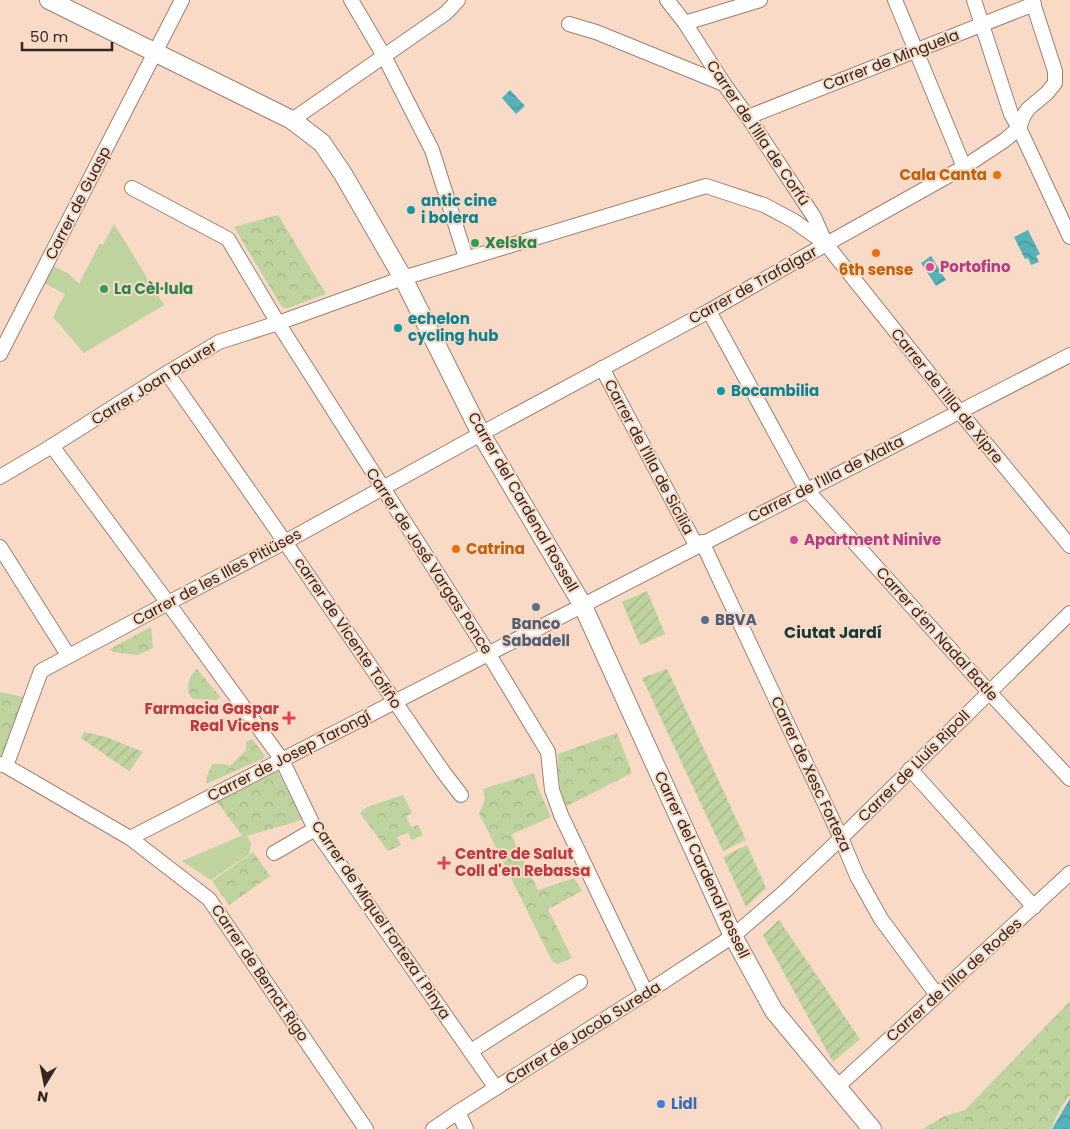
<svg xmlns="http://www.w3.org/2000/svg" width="1070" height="1129" font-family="Poppins,sans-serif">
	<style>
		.grass { fill: #bed39d }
		.park { fill: url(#park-crowns) }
		.garden { fill: url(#garden-furrows) }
		.water { fill: url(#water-waves) }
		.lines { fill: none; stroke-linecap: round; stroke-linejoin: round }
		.minor-casing { stroke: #9d8170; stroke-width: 16 }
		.tertiary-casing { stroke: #9d8170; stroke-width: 20 }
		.minor { stroke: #fff; stroke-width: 14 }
		.tertiary { stroke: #fff; stroke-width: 18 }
		.food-dot { fill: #e8710a; stroke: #f8dac6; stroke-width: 2 }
		.culture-dot { fill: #0f9aa8; stroke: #f8dac6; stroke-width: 2 }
		.leisure-dot { fill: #2e9e5b; stroke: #f8dac6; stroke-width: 2 }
		.hotel-dot { fill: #d1479c; stroke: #f8dac6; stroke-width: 2 }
		.service-dot { fill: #5c6f8a; stroke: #f8dac6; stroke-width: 2 }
		.health-dot { fill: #e0444e; stroke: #f8dac6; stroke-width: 2 }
		.shop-dot { fill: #3f7fe0; stroke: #f8dac6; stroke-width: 2 }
		.labels { text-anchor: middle; stroke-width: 4; stroke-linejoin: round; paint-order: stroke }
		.street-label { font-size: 15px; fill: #322720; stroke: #f8dac6 }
		.food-label { font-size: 15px; font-weight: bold; fill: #c56008; stroke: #f8dac6; text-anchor: end }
		.culture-label { font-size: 15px; font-weight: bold; fill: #0d838f; stroke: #f8dac6; text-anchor: start }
		.leisure-label { font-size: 15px; font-weight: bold; fill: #27864d; stroke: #f8dac6; text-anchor: start }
		.hotel-label { font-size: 15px; font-weight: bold; fill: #b23c85; stroke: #f8dac6; text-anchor: start }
		.service-label { font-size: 15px; font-weight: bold; fill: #4e5e75; stroke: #f8dac6; text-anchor: start }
		.health-label { font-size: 15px; font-weight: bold; fill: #be3a42; stroke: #f8dac6; text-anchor: end }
		.shop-label { font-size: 15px; font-weight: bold; fill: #366cbe; stroke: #f8dac6; text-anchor: start }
		.neighbourhood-label { font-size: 16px; font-weight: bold; fill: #17393a; stroke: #f8dac6 }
	</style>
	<defs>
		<pattern id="park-crowns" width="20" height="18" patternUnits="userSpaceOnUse" patternTransform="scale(1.25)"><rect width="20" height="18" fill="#bed39d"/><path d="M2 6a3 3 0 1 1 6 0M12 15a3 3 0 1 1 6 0" fill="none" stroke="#a4b587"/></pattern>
		<pattern id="garden-furrows" width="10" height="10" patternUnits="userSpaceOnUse" patternTransform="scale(1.25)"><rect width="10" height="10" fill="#bed39d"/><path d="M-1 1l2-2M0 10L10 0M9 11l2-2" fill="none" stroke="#a4b587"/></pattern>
		<pattern id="water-waves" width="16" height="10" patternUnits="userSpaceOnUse" patternTransform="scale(1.25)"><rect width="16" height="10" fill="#56b2b9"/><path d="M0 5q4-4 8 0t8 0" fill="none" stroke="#489196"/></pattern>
	</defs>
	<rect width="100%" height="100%" fill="#f8dac6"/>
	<!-- grass -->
	<g class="grass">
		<path d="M114,224L164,305L84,353L53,317L65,294L44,283L53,266L69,274L79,284L100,243L103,245Z"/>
		<path d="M246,834L251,844L249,854L211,880L182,861Z"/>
	</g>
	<!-- park -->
	<g class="park">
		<path d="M278,215L326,294L288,308H283L280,304L234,227Z"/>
		<path d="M151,627L153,648L138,655L113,652L110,649Z"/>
		<path d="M197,669L221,698L215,700L193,699C184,690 188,677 197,669Z"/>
		<path d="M0,692L23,697L4,751L2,756H0Z"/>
		<path d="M617,733L632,773L567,806C558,790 558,772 558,754Z"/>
		<path d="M252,739L265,756L264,758L206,784L207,776L212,764H224L230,766L246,750V742Z"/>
		<path d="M273,771L278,772L302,820L243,837L215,799Z"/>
		<path d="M534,773L539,790L551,817L512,834L514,841L538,890L574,878L582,891L548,909L572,958L557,964L552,961L479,813C483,806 487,797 483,789Z"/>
		<path d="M403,795L412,813L406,816L411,827L418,825L423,835L412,840L408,833L397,837L401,845L388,851L360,813L367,807Z"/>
		<path d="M253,852L270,876L229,905L212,881Z"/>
		<path d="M1070,1001V1095L1061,1107L1051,1129H922L945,1116L965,1110Z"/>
	</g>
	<!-- garden -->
	<g class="garden">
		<path d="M647,591L665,634L640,645L622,602Z"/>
		<path d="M667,669L746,840L723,851L642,678Z"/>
		<path d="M84,732L106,737L143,752L129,771L81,738Z"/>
		<path d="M747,845L766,888L746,907L723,857Z"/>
		<path d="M779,920L860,1039L833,1062L763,935Z"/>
	</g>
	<!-- water -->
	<g class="water">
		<path d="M510,90L525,106L516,114L502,98Z"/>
		<path d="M1028,230L1040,254L1036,256L1039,262L1031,265L1028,258L1025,259L1014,237Z"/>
		<path d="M931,256L946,280L936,286L921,263Z"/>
		<path d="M1070,1099V1129H1052L1068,1102Z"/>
	</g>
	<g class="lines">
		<defs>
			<g id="minor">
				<path d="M351,0L384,56L432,150L466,258"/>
				<path d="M667,0L685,23L760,0"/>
				<path d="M895,0L964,167"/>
				<path d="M974,0L1011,114L1019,128L1070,237"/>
				<path d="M685,23L724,84L748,117L814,217L826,244L959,411L1070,546"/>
				<path d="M569,24L596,32L724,84"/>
				<path d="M748,117L1034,4"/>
				<path d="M292,120L446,13L458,0"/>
				<path d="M132,188L228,239L278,323L488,653L548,752L552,790L561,815L646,993"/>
				<path d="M709,311L806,489L989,692L1070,779"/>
				<path d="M0,354L182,0"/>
				<path d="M602,368L696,545"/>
				<path d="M167,373L285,542L444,773L461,795"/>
				<path d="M52,446L168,603L282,760L315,829L496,1088"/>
				<path d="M0,477L52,446L167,373L219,342L278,323L403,278L706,186L764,205L794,221L826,244"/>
				<path d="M702,542L841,838L857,876L881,919L937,995"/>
				<path d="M0,547L68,655"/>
				<path d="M0,764L6,766L130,838L209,899L366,1129"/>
				<path d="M6,766L41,671L168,603L285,542L497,425L709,311L805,256L964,167L1005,140L1019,128L1024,115L1028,109L1047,93L1055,83V71L1032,0"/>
				<path d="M910,769L1034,907"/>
				<path d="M130,838C443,677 755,514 1070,355"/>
				<path d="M274,853L315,829"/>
				<path d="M471,1051L580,982"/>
				<path d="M837,1087L1070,873"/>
				<path d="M458,1112L466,1129"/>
				<path d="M433,1129L458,1112L646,993L733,936L782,894L841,838L1070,613"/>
			</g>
			<path id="tertiary" d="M49,0L292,120L322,143L343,174L403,278L481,434L582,604L733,936L774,1011L872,1129"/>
		</defs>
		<!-- minor casing -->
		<use href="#minor" class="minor-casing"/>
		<!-- tertiary casing -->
		<use href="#tertiary" class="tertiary-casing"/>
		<!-- minor -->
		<use href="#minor" class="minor"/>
		<!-- tertiary -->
		<use href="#tertiary" class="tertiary"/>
	</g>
	<!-- markers -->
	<g class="food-dot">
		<circle cx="997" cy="175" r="5"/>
		<circle cx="876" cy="253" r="5"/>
		<circle cx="456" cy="549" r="5"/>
	</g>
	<g class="culture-dot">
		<circle cx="411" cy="210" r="5"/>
		<circle cx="398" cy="328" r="5"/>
		<circle cx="721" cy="391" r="5"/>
	</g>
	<g class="leisure-dot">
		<circle cx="475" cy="243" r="5"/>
		<circle cx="104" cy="289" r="5"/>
	</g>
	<g class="hotel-dot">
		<circle cx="930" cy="267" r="5"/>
		<circle cx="794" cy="540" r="5"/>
	</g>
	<g class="service-dot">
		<circle cx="536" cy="607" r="5"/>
		<circle cx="705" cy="620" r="5"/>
	</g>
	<g class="health-dot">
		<path d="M286.5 710.5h5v5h5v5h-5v5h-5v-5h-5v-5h5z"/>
		<path d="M441.5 855.5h5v5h5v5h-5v5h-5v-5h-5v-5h5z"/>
	</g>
	<circle class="shop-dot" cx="661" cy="1104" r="5"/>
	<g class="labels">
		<!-- street labels -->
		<g class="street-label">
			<text transform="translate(891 60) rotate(-21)" y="5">Carrer de Minguela</text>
			<text transform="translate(758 133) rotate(56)" y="5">Carrer de l'Illa de Corfú</text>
			<text transform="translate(78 203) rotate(-63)" y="5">Carrer de Guasp</text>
			<text transform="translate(753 285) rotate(-29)" y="5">Carrer de Trafalgar</text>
			<text transform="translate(154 383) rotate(-32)" y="5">Carrer Joan Daurer</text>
			<text transform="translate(947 396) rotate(51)" y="5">Carrer de l'Illa de Xipre</text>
			<text transform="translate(649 457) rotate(62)" y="5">Carrer de l'Illa de Sicília</text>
			<text transform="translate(826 479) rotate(-27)" y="5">Carrer de l'Illa de Malta</text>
			<text transform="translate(523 502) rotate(60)" y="5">Carrer del Cardenal Rossell</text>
			<text transform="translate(429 561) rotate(57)" y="5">Carrer de José Vargas Ponce</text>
			<text transform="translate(217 577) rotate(-28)" y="5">Carrer de les Illes Pitiüses</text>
			<text transform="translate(348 633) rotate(56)" y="5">carrer de Vicente Tofiño</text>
			<text transform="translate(937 634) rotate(48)" y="5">Carrer d'en Nadal Batle</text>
			<text transform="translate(289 756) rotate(-27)" y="5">Carrer de Josep Tarongí</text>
			<text transform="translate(914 766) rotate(-45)" y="5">Carrer de Lluís Ripoll</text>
			<text transform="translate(811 774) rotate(65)" y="5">Carrer de Xesc Forteza</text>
			<text transform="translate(702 865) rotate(65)" y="5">Carrer del Cardenal Rossell</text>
			<text transform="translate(381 920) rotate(56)" y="5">Carrer de Miquel Forteza i Pinya</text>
			<text transform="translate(260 973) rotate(56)" y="5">Carrer de Bernat Rigo</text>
			<text transform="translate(954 980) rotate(-42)" y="5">Carrer de l'Illa de Rodes</text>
			<text transform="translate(583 1033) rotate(-32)" y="5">Carrer de Jacob Sureda</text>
		</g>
		<!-- food labels -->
		<g class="food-label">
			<text x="987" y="180">Cala Canta</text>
			<text x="876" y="275" text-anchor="middle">6th sense</text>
			<text x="466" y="554" text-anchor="start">Catrina</text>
		</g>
		<!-- culture labels -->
		<g class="culture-label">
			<text x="421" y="206">antic cine<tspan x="421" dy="17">i bolera</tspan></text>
			<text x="408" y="324">echelon<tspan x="408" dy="17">cycling hub</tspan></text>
			<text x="731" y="396">Bocambilia</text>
		</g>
		<!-- leisure labels -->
		<g class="leisure-label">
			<text x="485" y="248">Xelska</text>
			<text x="114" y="294">La Cèl·lula</text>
		</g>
		<!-- hotel labels -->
		<g class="hotel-label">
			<text x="940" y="272">Portofino</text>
			<text x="804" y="545">Apartment Ninive</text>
		</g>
		<!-- service labels -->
		<g class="service-label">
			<text x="715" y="625">BBVA</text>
			<text x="536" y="629" text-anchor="middle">Banco<tspan x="536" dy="17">Sabadell</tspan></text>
		</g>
		<!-- health labels -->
		<g class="health-label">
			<text x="279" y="714">Farmacia Gaspar<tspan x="279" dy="17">Real Vicens</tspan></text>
			<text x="455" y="859" text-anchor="start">Centre de Salut<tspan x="455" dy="17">Coll d'en Rebassa</tspan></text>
		</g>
		<!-- shop labels -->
		<g class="shop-label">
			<text x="671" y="1109">Lidl</text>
		</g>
		<!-- neighbourhood labels -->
		<g class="neighbourhood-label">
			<text x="833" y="638">Ciutat Jardí</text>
		</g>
	</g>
	<!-- north arrow -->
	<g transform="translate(45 1084) rotate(190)" stroke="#f8dac6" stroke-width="4" paint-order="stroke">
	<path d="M0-4L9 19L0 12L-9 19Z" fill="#322720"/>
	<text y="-8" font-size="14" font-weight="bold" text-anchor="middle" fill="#322720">N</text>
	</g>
	<!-- scale -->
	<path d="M22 42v8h90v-8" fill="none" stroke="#322720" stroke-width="2.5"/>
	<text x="30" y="42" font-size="15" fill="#322720" stroke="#f8dac6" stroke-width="4" paint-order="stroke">50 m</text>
</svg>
